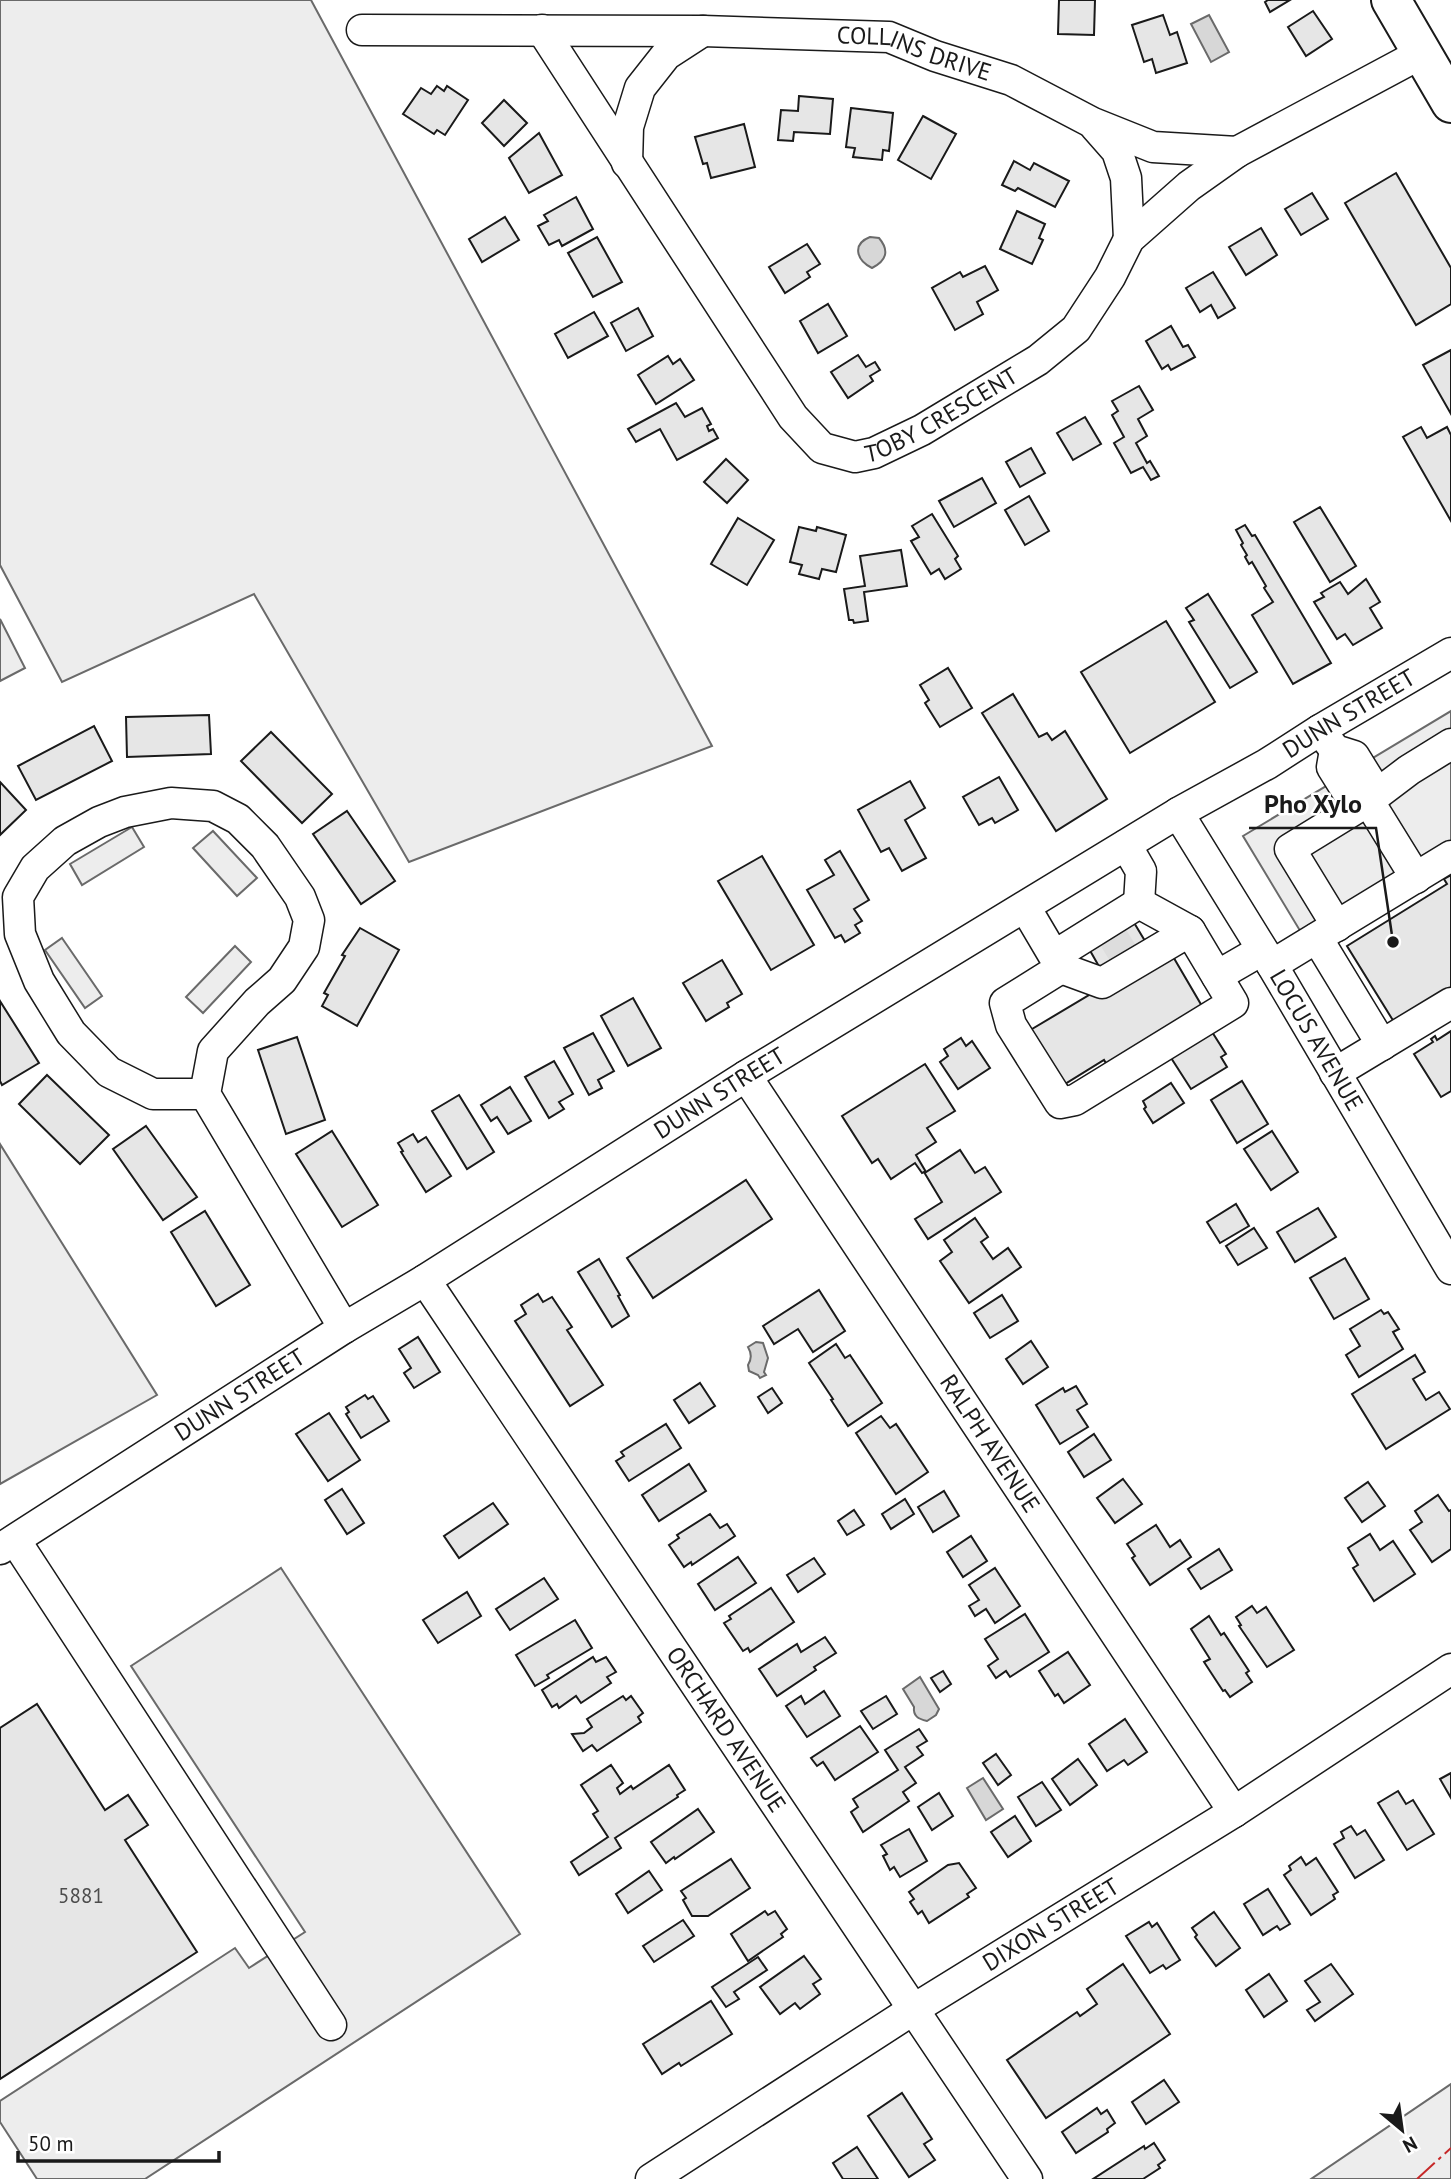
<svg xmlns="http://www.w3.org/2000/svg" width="1451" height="2179" font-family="'PT Sans',sans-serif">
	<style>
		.built { fill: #ededed; stroke: #6a6a6a; stroke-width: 2 }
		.water { fill: #d7d7d7; stroke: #6a6a6a; stroke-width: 2 }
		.building { fill: #e6e6e6; stroke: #1a1a1a; stroke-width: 2 }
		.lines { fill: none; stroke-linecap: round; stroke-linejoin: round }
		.minor-tunnel { stroke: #ddd; stroke-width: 30; stroke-dasharray: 30 15; stroke-linecap: butt }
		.minor-casing { stroke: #1a1a1a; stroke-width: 33 }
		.major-casing { stroke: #1a1a1a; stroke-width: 42 }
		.minor { stroke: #fff; stroke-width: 30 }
		.major { stroke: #fff; stroke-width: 38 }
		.power { stroke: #c62828; stroke-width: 2; stroke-dasharray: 24 5 3.5 5; stroke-linecap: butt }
		.labels { text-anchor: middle; stroke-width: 5; stroke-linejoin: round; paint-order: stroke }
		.number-label { font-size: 21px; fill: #4d4d4d }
		.street-label { font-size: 24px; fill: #1a1a1a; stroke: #fff }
		.leader { fill: none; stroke: #1a1a1a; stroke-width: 2.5 }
		.callout-dot { fill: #1a1a1a; stroke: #fff; stroke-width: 2.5 }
		.callout-label { font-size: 26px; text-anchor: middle; font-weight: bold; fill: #1a1a1a; stroke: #fff; stroke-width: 5; stroke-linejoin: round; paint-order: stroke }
	</style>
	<rect width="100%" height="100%" fill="#fff"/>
	<!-- built -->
	<g class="built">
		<path d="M0,0H311L712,746L409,862L254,594L62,682L0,565Z"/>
		<path d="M0,619L25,668L0,681Z"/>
		<path d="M1451,711V845L1302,934L1243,836Z"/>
		<path d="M132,827L144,847L82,885L70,864Z"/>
		<path d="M213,831L257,878L237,896L193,848Z"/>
		<path d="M62,938L102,996L85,1008L45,950Z"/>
		<path d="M235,946L251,962L203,1013L186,997Z"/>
		<path d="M0,1144L157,1395L0,1484Z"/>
		<path d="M281,1568L520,1934L145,2179H37L0,2122V2101L235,1948L249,1968L305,1932L131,1666Z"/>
		<path d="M1451,2084V2179H1311Z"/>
	</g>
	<!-- water -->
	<g class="water">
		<path d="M1209,15L1229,52L1211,62L1191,24Z"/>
		<path d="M870,237L879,238C890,251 886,261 872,268C856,260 852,244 870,237Z"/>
		<path d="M756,1342L763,1343L768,1358L764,1372L766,1375L760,1378L758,1375L749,1371L748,1365C752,1359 752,1354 748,1347Z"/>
		<path d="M920,1677L939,1709L936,1715L927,1721C918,1719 913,1716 914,1707L903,1689Z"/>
		<path d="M983,1778L1003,1809L986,1820L967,1788Z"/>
	</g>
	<!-- building -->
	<g class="building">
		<path d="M1059,0H1095L1094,35L1058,34Z"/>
		<path d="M1268,0H1290L1270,12L1265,2Z"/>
		<path d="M1313,11L1332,39L1306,56L1288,27Z"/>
		<path d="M1163,15L1170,35L1177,32L1187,63L1156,73L1152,59L1144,62L1132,25Z"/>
		<path d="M437,86L444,91L447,86L468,100L445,135L437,130L434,134L403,114L421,88L431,94Z"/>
		<path d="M799,96L833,99L830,134L794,132L793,141L778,140L781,110L798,111Z"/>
		<path d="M504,100L527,123L504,146L482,123Z"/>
		<path d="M851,108L893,113L889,151L883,150L882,160L853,157L855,148L846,147Z"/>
		<path d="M923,116L956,134L931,179L898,160Z"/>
		<path d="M744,124L755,167L711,178L707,163L703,164L695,137Z"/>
		<path d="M539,133L562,175L529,193L509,158Z"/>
		<path d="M1014,161L1030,170L1034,163L1069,181L1055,207L1018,188L1015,191L1002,185Z"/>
		<path d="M1396,173L1451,268V304L1416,325L1345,203Z"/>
		<path d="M1312,193L1328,219L1301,235L1285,209Z"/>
		<path d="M576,197L593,229L562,246L559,240L549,245L538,226L548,221L544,215Z"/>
		<path d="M1017,211L1045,224L1039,238L1043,240L1032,264L1000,249Z"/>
		<path d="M505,217L519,240L482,262L469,239Z"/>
		<path d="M1261,228L1277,255L1246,275L1229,247Z"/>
		<path d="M597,237L622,282L593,297L568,253Z"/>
		<path d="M807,244L820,264L807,272L810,277L785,293L769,267Z"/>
		<path d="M985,266L998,290L977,302L983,314L955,330L932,288L960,272L963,277Z"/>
		<path d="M1213,272L1235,308L1218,318L1211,305L1200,312L1186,288Z"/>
		<path d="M828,304L847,336L818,353L800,321Z"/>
		<path d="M638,308L653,336L626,351L611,323Z"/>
		<path d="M594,312L608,336L568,358L555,334Z"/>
		<path d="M1171,326L1183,347L1188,345L1195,357L1171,370L1168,365L1162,369L1146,341Z"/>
		<path d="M1451,350V414L1423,365Z"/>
		<path d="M858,355L866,367L875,362L880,370L870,376L873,381L848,398L831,372Z"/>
		<path d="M668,356L673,364L680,359L694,380L656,404L638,375Z"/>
		<path d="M1139,386L1153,410L1138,419L1147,436L1136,443L1147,463L1150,461L1159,476L1151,480L1143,467L1131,473L1114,443L1124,437L1112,415L1118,411L1112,401Z"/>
		<path d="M676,403L685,417L702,408L711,424L707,426L709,431L713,429L718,438L677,460L660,429L636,442L628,429Z"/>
		<path d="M1085,417L1101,444L1073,460L1057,433Z"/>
		<path d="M1421,427L1427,438L1447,427L1451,435V521L1403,437Z"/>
		<path d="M1031,448L1045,473L1020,487L1006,462Z"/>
		<path d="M726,459L748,480L727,503L704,482Z"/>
		<path d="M982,478L996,503L954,527L939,501Z"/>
		<path d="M1029,496L1049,531L1025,545L1005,510Z"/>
		<path d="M1320,507L1356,566L1330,582L1294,522Z"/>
		<path d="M932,514L958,556L955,559L961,569L945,579L939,569L931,574L911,541L919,537L912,526Z"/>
		<path d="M738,518L774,540L747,585L711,564Z"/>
		<path d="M1245,525L1252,536L1255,535L1331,663L1293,684L1252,615L1273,602L1264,588L1266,586L1252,562L1249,564L1245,557L1247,555L1241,545L1243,543L1236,530Z"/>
		<path d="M799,527L816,531L817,527L846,535L836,572L822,569L819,579L799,574L802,565L790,562Z"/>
		<path d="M901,550L907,586L864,592L868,621L854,623L853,620H849L844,589L865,586L860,556Z"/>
		<path d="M1366,579L1380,602L1370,608L1382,628L1353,645L1345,634L1337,639L1314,602L1324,597L1321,593L1340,582L1348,594Z"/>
		<path d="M1208,594L1257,672L1230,688L1189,622L1194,620L1186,608Z"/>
		<path d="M1166,621L1215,702L1130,753L1081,672Z"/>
		<path d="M948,668L972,708L940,727L925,703L929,700L920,685Z"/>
		<path d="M1013,694L1039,737L1047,733L1052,740L1065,731L1107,799L1056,831L982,713Z"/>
		<path d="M209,715L211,754L127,757L126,717Z"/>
		<path d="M94,726L112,761L36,800L18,766Z"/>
		<path d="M271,732L332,794L302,823L241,761Z"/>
		<path d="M999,777L1018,810L995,823L992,818L979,825L963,797Z"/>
		<path d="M910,781L925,808L905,820L926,858L902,871L889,848L881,852L858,810Z"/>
		<path d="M0,782L26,810L0,835Z"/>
		<path d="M347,811L395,881L361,904L313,834Z"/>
		<path d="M840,851L869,900L854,909L862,921L855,925L860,933L845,942L841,935L835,938L807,890L834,875L825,860Z"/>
		<path d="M762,856L814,945L771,970L718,881Z"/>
		<path d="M1451,875V987L1394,1022L1347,946L1447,884L1444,879Z"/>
		<path d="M1133,921L1151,951L1105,977L1088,947Z"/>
		<path d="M360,928L399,950L357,1026L322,1006L328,995L324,993L345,956L342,955Z"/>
		<path d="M1168,948L1206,1013L1110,1070L1104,1060L1060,1087L1027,1032Z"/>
		<path d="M722,960L742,994L727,1003L729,1007L706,1021L683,983Z"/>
		<path d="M633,998L661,1048L628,1066L601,1016Z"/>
		<path d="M0,1001L39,1063L2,1085L0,1081Z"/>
		<path d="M1207,1024L1226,1054L1221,1057L1227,1067L1191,1089L1166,1050Z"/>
		<path d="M1451,1031V1091L1441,1097L1414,1054L1433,1042L1431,1039L1435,1036L1437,1040Z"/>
		<path d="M593,1033L614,1071L598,1080L602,1088L589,1095L564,1048Z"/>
		<path d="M297,1037L325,1120L286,1134L258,1050Z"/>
		<path d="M961,1038L966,1046L972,1041L990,1068L958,1089L940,1062L948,1056L944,1049Z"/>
		<path d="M554,1061L573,1094L559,1102L564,1109L549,1118L525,1077Z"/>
		<path d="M925,1064L955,1111L927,1128L936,1142L916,1155L926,1172L960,1150L975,1173L985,1167L1001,1192L928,1239L915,1219L942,1202L924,1172L922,1173L915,1163L891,1179L878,1159L872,1163L842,1116Z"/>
		<path d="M47,1075L109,1135L80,1164L19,1104Z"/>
		<path d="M1242,1081L1268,1124L1237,1143L1211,1100Z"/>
		<path d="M1171,1083L1184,1103L1153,1123L1144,1109L1146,1107L1143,1101Z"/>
		<path d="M510,1087L531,1121L508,1134L497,1117L491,1121L481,1105Z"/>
		<path d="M459,1095L494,1152L467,1169L432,1111Z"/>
		<path d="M146,1126L197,1197L163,1220L113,1149Z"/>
		<path d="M332,1131L378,1205L342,1227L296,1154Z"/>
		<path d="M1272,1131L1298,1172L1271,1190L1244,1149Z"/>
		<path d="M413,1134L418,1142L426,1137L451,1176L426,1192L401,1152L403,1151L398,1143Z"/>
		<path d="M746,1180L772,1219L653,1298L627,1258Z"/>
		<path d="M1236,1204L1249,1226L1220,1243L1207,1222Z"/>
		<path d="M1318,1208L1336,1237L1295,1262L1277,1232Z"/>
		<path d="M205,1211L250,1285L216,1306L171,1232Z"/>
		<path d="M975,1218L988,1237L981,1242L993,1259L1008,1248L1021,1267L969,1303L940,1261L952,1252L944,1240Z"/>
		<path d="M1254,1228L1267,1248L1238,1265L1226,1246Z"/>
		<path d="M1345,1258L1369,1299L1334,1319L1310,1278Z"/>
		<path d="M599,1259L620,1295L618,1296L629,1316L612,1327L578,1272Z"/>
		<path d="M819,1290L845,1331L813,1352L798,1329L774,1344L763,1326Z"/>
		<path d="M538,1294L543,1302L552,1297L572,1327L567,1330L603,1385L570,1406L515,1321L526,1314L521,1305Z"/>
		<path d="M1002,1295L1018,1321L990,1338L974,1313Z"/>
		<path d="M1381,1310L1384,1314L1388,1312L1399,1329L1393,1332L1403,1349L1359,1377L1346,1355L1360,1346L1350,1329Z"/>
		<path d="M418,1337L440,1372L414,1388L404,1373L411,1368L399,1349Z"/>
		<path d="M1031,1341L1048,1367L1023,1384L1006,1359Z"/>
		<path d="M836,1344L845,1358L850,1355L882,1403L848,1426L831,1400L833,1399L809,1363Z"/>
		<path d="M1415,1355L1425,1372L1413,1379L1426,1400L1439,1392L1450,1409L1386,1449L1352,1394Z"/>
		<path d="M700,1383L715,1406L689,1423L674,1400Z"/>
		<path d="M1076,1386L1087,1404L1077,1410L1088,1427L1060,1444L1036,1405L1063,1388L1065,1392Z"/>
		<path d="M772,1388L782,1403L768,1413L758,1397Z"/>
		<path d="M365,1395L368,1399L373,1396L389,1421L361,1438L346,1414L349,1412L346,1407Z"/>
		<path d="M329,1413L360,1460L328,1481L296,1434Z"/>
		<path d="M881,1416L890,1428L896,1424L928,1472L896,1494L856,1433Z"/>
		<path d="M666,1424L681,1448L629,1481L616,1461L624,1456L621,1452Z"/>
		<path d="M1094,1434L1111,1460L1084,1477L1068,1452Z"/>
		<path d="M689,1464L706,1491L659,1521L642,1495Z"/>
		<path d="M1123,1479L1142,1504L1115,1523L1097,1498Z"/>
		<path d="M1368,1482L1385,1506L1362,1522L1345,1498Z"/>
		<path d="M342,1489L364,1523L347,1534L325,1500Z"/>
		<path d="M944,1491L959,1516L933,1532L918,1507Z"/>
		<path d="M1438,1495L1449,1511L1451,1510V1549L1432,1562L1410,1530L1422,1522L1415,1511Z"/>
		<path d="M905,1499L914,1514L891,1529L882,1514Z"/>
		<path d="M493,1503L508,1524L459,1558L444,1536Z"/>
		<path d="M854,1510L864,1525L847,1535L838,1521Z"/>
		<path d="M710,1514L720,1528L727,1524L735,1536L692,1565L691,1562L684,1567L669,1545L679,1538L677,1535Z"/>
		<path d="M1156,1525L1170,1547L1180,1540L1191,1557L1150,1585L1132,1558L1135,1556L1127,1544Z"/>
		<path d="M1370,1534L1380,1550L1393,1541L1415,1574L1374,1601L1353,1568L1358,1565L1348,1548Z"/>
		<path d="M971,1536L987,1561L963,1577L947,1552Z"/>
		<path d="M1219,1549L1232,1570L1201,1589L1188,1569Z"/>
		<path d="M738,1557L756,1583L715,1610L698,1584Z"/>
		<path d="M814,1558L825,1574L798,1592L787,1575Z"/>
		<path d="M995,1568L1020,1606L995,1623L986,1609L975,1616L969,1606L979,1600L969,1585Z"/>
		<path d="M544,1578L558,1599L510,1630L496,1609Z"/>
		<path d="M771,1588L794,1622L750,1652L748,1648L743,1651L724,1623L731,1619L729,1616Z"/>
		<path d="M467,1592L481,1616L438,1643L423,1620Z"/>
		<path d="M1252,1606L1257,1613L1266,1607L1294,1650L1267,1667L1239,1626L1241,1625L1236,1617Z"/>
		<path d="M1025,1614L1049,1652L1010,1677L1006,1671L996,1678L988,1666L998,1659L985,1639Z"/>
		<path d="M1209,1616L1221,1635L1224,1633L1249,1671L1246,1673L1252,1682L1230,1697L1225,1690L1223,1691L1204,1662L1210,1659L1191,1629Z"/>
		<path d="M575,1620L592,1648L547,1675L549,1678L535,1686L516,1655Z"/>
		<path d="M825,1637L836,1653L814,1667L816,1670L777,1696L759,1669L797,1644L801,1652Z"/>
		<path d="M1068,1652L1090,1685L1064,1703L1058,1694L1055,1696L1039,1671Z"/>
		<path d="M593,1657L596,1662L606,1657L616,1672L607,1677L611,1683L581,1703L576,1696L559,1708L557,1704L552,1707L542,1690Z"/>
		<path d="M943,1671L951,1684L940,1692L931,1678Z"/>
		<path d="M824,1691L840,1716L807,1737L786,1706L801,1696L805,1704Z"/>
		<path d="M623,1696L626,1700L631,1696L643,1713L638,1717L641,1722L597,1751L592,1745L583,1751L572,1734L584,1733L592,1727L587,1719Z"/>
		<path d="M886,1696L897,1714L873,1729L861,1711Z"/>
		<path d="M37,1704L105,1810L128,1795L148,1825L125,1840L197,1952L0,2079V1728Z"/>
		<path d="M1125,1719L1147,1752L1128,1765L1124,1760L1107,1771L1089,1744Z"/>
		<path d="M860,1726L878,1752L835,1780L823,1762L817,1766L811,1758Z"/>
		<path d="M919,1729L927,1741L917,1747L923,1755L905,1767L916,1783L903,1792L909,1801L863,1832L851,1812L858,1807L853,1799L898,1770L885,1750Z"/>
		<path d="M996,1754L1011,1775L998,1785L983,1763Z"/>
		<path d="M1078,1759L1097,1785L1070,1805L1052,1779Z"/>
		<path d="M611,1765L623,1783L617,1788L620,1794L631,1786L633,1789L669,1765L685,1790L677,1795L678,1797L615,1838L621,1848L579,1875L571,1862L608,1837L593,1814L598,1811L581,1785Z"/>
		<path d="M1451,1773V1798L1440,1779Z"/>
		<path d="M1042,1782L1061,1810L1036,1826L1018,1797Z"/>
		<path d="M1398,1791L1406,1804L1413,1800L1434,1834L1407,1850L1378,1803Z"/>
		<path d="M939,1793L953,1816L932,1830L918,1807Z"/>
		<path d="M698,1809L714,1832L675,1859L674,1857L666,1863L651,1842Z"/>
		<path d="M1015,1816L1031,1841L1008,1857L991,1832Z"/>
		<path d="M1351,1826L1357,1835L1365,1830L1384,1860L1355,1878L1334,1844L1344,1838L1341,1832Z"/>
		<path d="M909,1829L927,1861L900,1877L894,1867L890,1870L883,1856L887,1854L881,1845Z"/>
		<path d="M1301,1857L1306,1865L1316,1858L1338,1892L1333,1895L1335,1899L1311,1915L1284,1875L1291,1870L1289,1866Z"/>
		<path d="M731,1859L750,1888L708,1916H692L683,1900L686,1898L681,1891Z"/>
		<path d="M959,1863L976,1888L967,1894L969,1897L929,1923L922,1911L918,1914L910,1902L914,1899L909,1892L948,1865Z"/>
		<path d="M649,1871L662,1890L628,1913L616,1894Z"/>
		<path d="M1268,1889L1290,1924L1280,1930L1277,1926L1263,1935L1244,1904Z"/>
		<path d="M765,1911L768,1915L775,1911L787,1929L781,1934L783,1937L748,1961L731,1934Z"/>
		<path d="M1214,1912L1240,1948L1216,1966L1195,1937L1197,1935L1192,1928Z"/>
		<path d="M683,1920L694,1936L654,1962L643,1946Z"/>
		<path d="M1149,1922L1152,1927L1157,1923L1180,1960L1166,1969L1163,1965L1150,1973L1126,1936Z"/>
		<path d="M804,1956L821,1979L813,1984L820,1994L800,2009L795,2003L780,2014L760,1987Z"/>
		<path d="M758,1957L767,1970L734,1992L739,1999L726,2007L712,1987Z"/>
		<path d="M1123,1964L1170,2034L1046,2118L1007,2060L1077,2012L1080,2016L1097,2004L1087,1989Z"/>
		<path d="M1331,1964L1353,1994L1315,2021L1307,2010L1320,2002L1305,1981Z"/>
		<path d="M1269,1974L1287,2001L1264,2017L1246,1990Z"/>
		<path d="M711,2001L732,2034L681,2066L679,2063L662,2074L643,2044Z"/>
		<path d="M1164,2080L1179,2102L1146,2124L1132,2102Z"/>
		<path d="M902,2093L932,2139L924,2144L935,2160L909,2177L868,2116Z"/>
		<path d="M1097,2108L1101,2114L1107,2110L1115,2123L1107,2129L1108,2132L1076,2153L1062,2132Z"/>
		<path d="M1154,2143L1165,2160L1158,2165L1160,2168L1143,2179H1093L1144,2146L1145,2149Z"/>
		<path d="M857,2147L878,2179H843L833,2163Z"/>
	</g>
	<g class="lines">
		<!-- minor-tunnel -->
		<path class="minor-tunnel" d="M1111,934L1129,963"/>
		<defs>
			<g id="minor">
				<path id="s1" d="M362,30L703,31L889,37L935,56L1011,80L1093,123L1153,147L1237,152"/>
				<path id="s2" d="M542,30L793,417L822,448L855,457L874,453L922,430L1038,360L1076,329L1110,277L1129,239L1189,186L1237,152L1422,53"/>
				<path d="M1095,126L1117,151L1126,178L1129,239"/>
				<path d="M627,163L628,127L640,88L666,55L703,31"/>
				<path d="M1320,730L1335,750L1354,756L1372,785L1366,797"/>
				<path d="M1335,750L1332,767L1352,799L1366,797"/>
				<path d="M1366,797L1416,878"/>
				<path id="s3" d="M1178,813L1272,965L1451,1269"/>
				<path d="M1126,845L1141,871L1139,903"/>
				<path d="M1025,907L1061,968L1005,1003L1011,1025L1060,1103L1075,1100L1233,1003L1190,931L1139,903L1054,956"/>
				<path d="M1337,926L1290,849L1368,801L1409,770L1451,744"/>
				<path d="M1317,938L1382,1045"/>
				<path d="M1272,965L1451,856"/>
				<path d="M1061,968L1102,983L1190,931"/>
				<path d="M1217,976L1262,950"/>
				<path d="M1335,1073L1451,1003"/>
				<path id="s4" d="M746,1076L1234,1812"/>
				<path d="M205,1094H153L109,1072L71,1033L39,981L20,934L18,897L35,868L65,841L99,822L125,812L171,803L213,806L238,819L265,846L300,897L309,920L304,947L282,980L257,1002L213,1051L205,1094L344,1328"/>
				<path id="s5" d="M425,1280L1027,2179"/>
				<path d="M15,1540L331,2025"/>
				<path id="s6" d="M0,1549L344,1328L425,1280L746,1076L1178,813L1267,764L1320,730L1451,653"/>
				<path id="s7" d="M651,2179L914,2009L1234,1812L1451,1669"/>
			</g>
			<path id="major" d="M1391,0L1451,103"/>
		</defs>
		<!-- minor casing -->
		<use href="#minor" class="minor-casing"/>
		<!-- major casing -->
		<use href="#major" class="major-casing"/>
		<!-- minor -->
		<use href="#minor" class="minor"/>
		<!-- major -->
		<use href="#major" class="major"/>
		<!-- power -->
		<path class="power" d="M1417,2179L1451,2148"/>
	</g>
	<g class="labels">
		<!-- number labels -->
		<g class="number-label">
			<text x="81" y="1903">5881</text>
		</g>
		<!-- street labels -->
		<g class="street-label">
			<text dy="8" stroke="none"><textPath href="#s1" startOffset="555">COLLINS DRIVE</textPath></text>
			<text dy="8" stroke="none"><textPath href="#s2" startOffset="634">TOBY CRESCENT</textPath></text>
			<text dy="8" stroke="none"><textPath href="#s6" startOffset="1587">DUNN STREET</textPath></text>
			<text dy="8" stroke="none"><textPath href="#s3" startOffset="266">LOCUS AVENUE</textPath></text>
			<text dy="8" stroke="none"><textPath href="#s6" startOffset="852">DUNN STREET</textPath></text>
			<text dy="8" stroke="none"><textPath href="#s6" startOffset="285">DUNN STREET</textPath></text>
			<text dy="8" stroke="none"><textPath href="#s4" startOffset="441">RALPH AVENUE</textPath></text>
			<text dy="8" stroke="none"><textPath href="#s5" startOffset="541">ORCHARD AVENUE</textPath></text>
			<text dy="8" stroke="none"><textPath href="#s7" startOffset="474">DIXON STREET</textPath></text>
		</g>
	</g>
	<!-- callouts -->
	<path class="leader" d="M1393 942L1376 828H1249"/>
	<circle class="callout-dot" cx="1393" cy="942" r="7"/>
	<g class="callout-label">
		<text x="1313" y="813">Pho Xylo</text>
	</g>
	<!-- north arrow -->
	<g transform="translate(1402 2130) rotate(151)" stroke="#ffffff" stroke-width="5" paint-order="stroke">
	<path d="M0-5L12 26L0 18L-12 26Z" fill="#1a1a1a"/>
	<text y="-10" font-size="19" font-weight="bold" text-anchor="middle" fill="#1a1a1a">N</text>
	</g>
	<!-- scale -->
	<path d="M18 2151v10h201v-10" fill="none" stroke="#1a1a1a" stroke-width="3.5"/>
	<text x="28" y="2151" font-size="21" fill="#1a1a1a" stroke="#ffffff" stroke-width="5" paint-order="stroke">50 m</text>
</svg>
